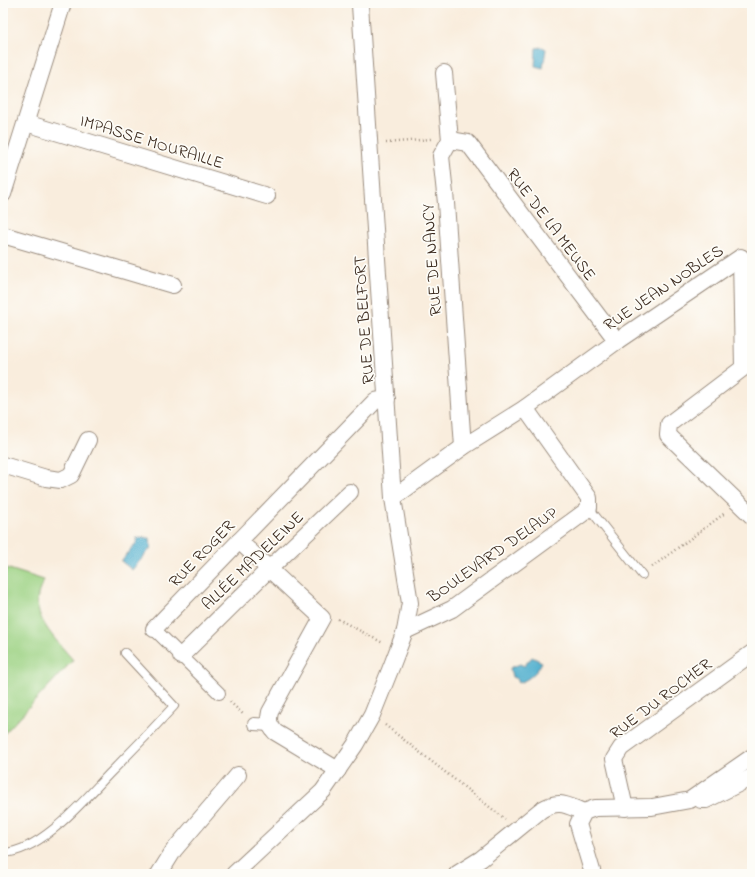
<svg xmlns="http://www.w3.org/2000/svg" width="755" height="877" font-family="'Indie Flower',sans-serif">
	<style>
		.green { fill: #9cd283; stroke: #6c7e50 }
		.water { fill: #50afce; stroke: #466c76 }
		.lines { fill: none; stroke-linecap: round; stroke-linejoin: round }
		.service-casing { stroke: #9a8c7e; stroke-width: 10 }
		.pedestrian-casing { stroke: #9a8c7e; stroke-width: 14 }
		.minor-casing { stroke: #9a8c7e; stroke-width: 18 }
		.path { stroke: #9a8c7e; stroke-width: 2.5; stroke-dasharray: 1 3; stroke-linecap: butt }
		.service { stroke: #fff; stroke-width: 8 }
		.pedestrian { stroke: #fff; stroke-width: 12 }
		.minor { stroke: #fff; stroke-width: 16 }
		.labels { text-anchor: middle; stroke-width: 3.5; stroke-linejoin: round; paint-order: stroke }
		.street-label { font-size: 17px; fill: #3b2a1e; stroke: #fdfcf7 }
	</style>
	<rect width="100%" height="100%" fill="#fdfcf7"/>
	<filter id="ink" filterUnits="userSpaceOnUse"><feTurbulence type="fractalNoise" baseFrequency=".025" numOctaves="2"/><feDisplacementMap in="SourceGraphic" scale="8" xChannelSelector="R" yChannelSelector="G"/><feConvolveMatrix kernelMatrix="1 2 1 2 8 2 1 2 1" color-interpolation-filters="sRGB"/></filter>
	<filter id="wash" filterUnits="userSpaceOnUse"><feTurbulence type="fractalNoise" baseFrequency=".012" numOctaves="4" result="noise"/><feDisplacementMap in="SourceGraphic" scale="16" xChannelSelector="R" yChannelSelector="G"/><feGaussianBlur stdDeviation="0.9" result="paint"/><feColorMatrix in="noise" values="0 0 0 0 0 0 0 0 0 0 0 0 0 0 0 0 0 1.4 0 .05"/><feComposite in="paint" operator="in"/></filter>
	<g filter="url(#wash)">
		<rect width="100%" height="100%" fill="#f9eddd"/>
		<!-- green -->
		<path class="green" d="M3,567L44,580C42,585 39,590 38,595C32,618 60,644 73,660L3,735Z"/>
		<!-- water -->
		<g class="water">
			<path d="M542,47L546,49L543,68L535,66L536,48Z"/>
			<path d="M136,538H150L151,548L132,570L121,561L137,542Z"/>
			<path d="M532,657L542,662C537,672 530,679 519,683L517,679L512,677L510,668L520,664L524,666Z"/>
		</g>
	</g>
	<g filter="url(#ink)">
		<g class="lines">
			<defs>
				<g id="service">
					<path d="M589,508L642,575"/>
					<path d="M3,853C41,852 84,800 109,774C131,752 153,729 174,706L125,653"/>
				</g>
				<g id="pedestrian">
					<path d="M154,629L219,693"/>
					<path d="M254,724L270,725"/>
				</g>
				<g id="minor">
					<path d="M444,73L450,140L441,156L446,203L463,447"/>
					<path d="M26,123L267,196"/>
					<path d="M450,140L468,143L617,341"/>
					<path d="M3,194L63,3"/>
					<path d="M3,235L173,285"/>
					<path d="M3,465L46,478L61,480L71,475L88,440"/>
					<path d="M393,498L463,447L525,408L617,341L741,257L743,368L669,424L668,435L752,516"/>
					<path d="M239,541L322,618L270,712C268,721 269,725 275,732L338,770"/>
					<path d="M154,629L375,401L387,399"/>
					<path d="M405,631L452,609L582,514L589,508V498L525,408"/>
					<path d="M181,656L269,569L350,492"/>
					<path d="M701,800H706L752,777"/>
					<path d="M625,808L614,759L621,748L752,653"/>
					<path d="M159,874L174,850L238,775"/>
					<path d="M234,874L323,791L355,745L372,715L392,665L405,631L410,603L393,498L360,5"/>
					<path d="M457,874L481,859L541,810C559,799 566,805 584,812"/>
					<path d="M593,874L578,824L584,812L595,808L652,807L690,800L752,757"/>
				</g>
			</defs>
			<!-- service casing -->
			<use href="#service" class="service-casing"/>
			<!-- pedestrian casing -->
			<use href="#pedestrian" class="pedestrian-casing"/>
			<!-- minor casing -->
			<use href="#minor" class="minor-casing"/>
			<!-- path -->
			<g class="path">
				<path d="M386,143L431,139"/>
				<path d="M652,567L725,513"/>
				<path d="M338,619L383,643"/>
				<path d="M230,702L244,715"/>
				<path d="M385,725L505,819"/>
			</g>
			<!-- service -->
			<use href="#service" class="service"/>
			<!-- pedestrian -->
			<use href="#pedestrian" class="pedestrian"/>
			<!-- minor -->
			<use href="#minor" class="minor"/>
		</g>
	</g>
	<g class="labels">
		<!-- street labels -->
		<g class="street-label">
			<text transform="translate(152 141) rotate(17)" y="6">IMPASSE MOURAILLE</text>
			<text transform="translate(552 224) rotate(53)" y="6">RUE DE LA MEUSE</text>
			<text transform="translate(431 260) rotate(-94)" y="6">RUE DE NANCY</text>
			<text transform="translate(663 287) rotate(-34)" y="6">RUE JEAN NOBLES</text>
			<text transform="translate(363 320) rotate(-94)" y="6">RUE DE BELFORT</text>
			<text transform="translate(201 553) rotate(-46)" y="6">RUE ROGER</text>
			<text transform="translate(492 554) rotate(-35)" y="6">BOULEVARD DELAUP</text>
			<text transform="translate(252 560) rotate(-44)" y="6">ALLÉE MADELEINE</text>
			<text transform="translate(660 698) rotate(-37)" y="6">RUE DU ROCHER</text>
		</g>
	</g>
	<!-- margin -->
	<rect width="755" height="877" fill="none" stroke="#fdfcf7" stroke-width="16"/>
</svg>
